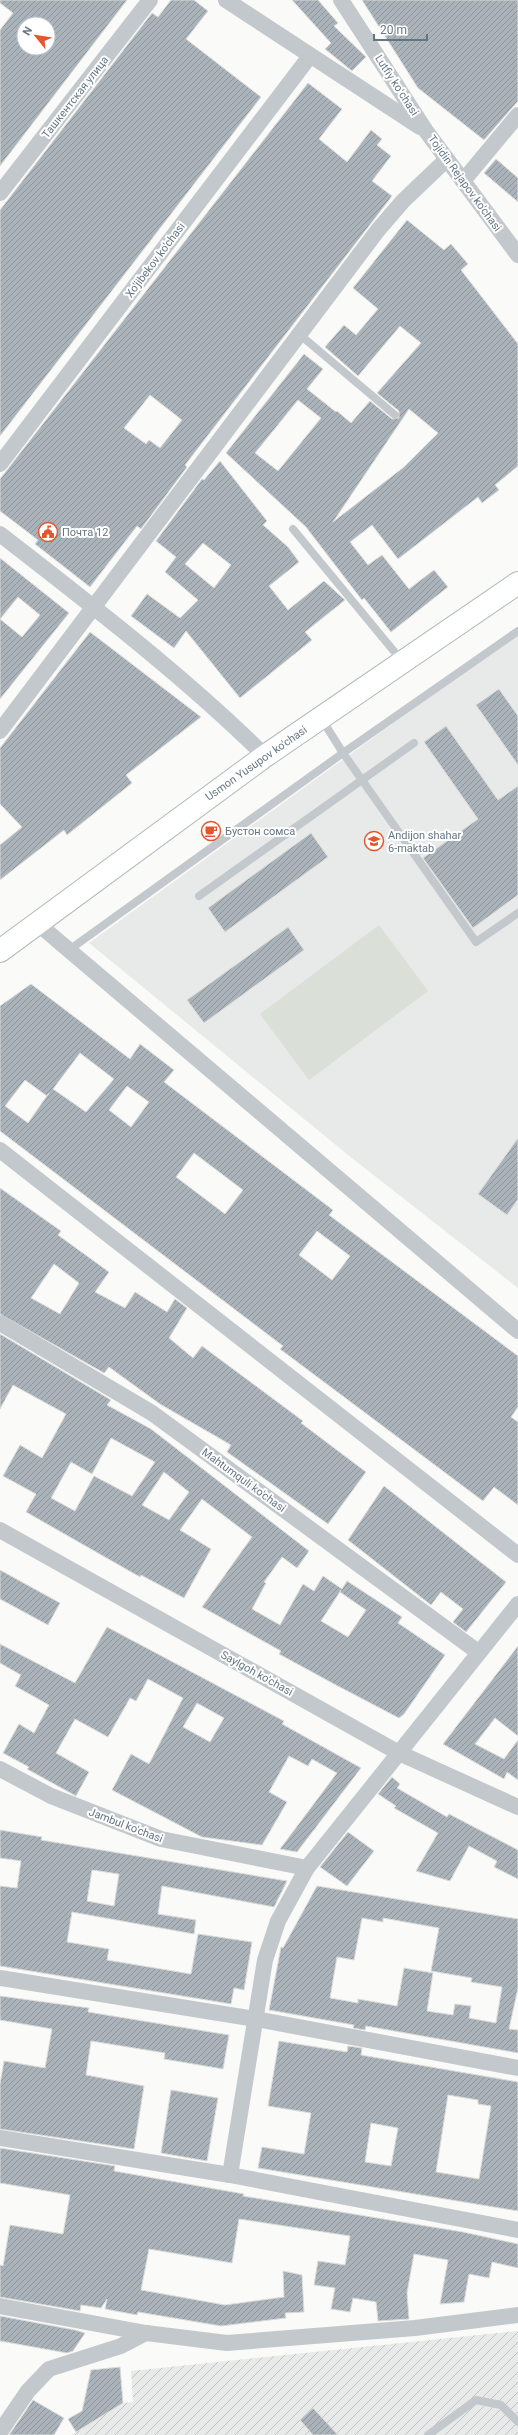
<svg xmlns="http://www.w3.org/2000/svg" width="518" height="2435" font-family="Roboto,sans-serif">
	<style>
		.built { fill: #e8e9e9 }
		.industrial { fill: url(#industrial-furrows) }
		.green { fill: #dadfd7 }
		.building { fill: url(#building-hatch); stroke: #dcdcda; fill-rule: evenodd }
		.lines { fill: none; stroke-linecap: round; stroke-linejoin: round }
		.secondary-casing { stroke: #b3babf; stroke-width: 24 }
		.lane { stroke: #c3c8cc; stroke-width: 8 }
		.street { stroke: #c3c8cc; stroke-width: 16 }
		.secondary { stroke: #fff; stroke-width: 22 }
		.labels { text-anchor: middle; stroke-width: 4; stroke-linejoin: round; paint-order: stroke }
		.street-label { font-size: 11px; fill: #657683; stroke: #fff }
		.poi-label { font-size: 11px; fill: #657683; stroke: #fff; text-anchor: start }
	</style>
	<defs>
		<pattern id="industrial-furrows" width="10" height="10" patternUnits="userSpaceOnUse"><rect width="10" height="10" fill="#e8e9e9"/><path d="M-1 1l2-2M0 10L10 0M9 11l2-2" fill="none" stroke="#c0c1c2"/></pattern>
		<pattern id="building-hatch" width="6" height="6" patternUnits="userSpaceOnUse"><rect width="6" height="6" fill="#aab3b9"/><path d="M-1 1l2-2M0 6l6-6M5 7l2-2" fill="none" stroke="#8e969c"/></pattern>
	</defs>
	<rect width="100%" height="100%" fill="#fafaf8"/>
	<!-- built -->
	<path class="built" d="M518,633V1288L353,1159L89,943Z"/>
	<!-- industrial -->
	<path class="industrial" d="M518,2331V2435H72L123,2403L133,2402L131,2371Z"/>
	<!-- green -->
	<path class="green" d="M379,925L428,991L309,1080L260,1014Z"/>
	<!-- building -->
	<g class="building">
		<path d="M0,0H127L0,166V30L13,13L0,3ZM24,24H48V48H24Z"/>
		<path d="M171,0H194L208,11L186,39L261,97L0,436V210L152,13L158,17Z"/>
		<path d="M292,0H318L338,23L334,26L366,57L352,71L325,49L331,43Z"/>
		<path d="M362,0H518V101L484,140L418,88Z"/>
		<path d="M308,83L342,109L319,139L347,162L371,130L382,139L377,145L391,156L372,181L392,196L185,465L187,467L141,529L137,526L90,587L35,544L38,540L0,511V479ZM150,395L182,420L160,448L149,440L146,444L124,428Z"/>
		<path d="M496,159L518,178V202L484,173Z"/>
		<path d="M407,220L444,250L451,244L468,264L461,270L518,344V466L495,485L499,490L482,503L478,497L398,559L372,525L350,542L368,565L382,555L409,589L434,570L448,587L391,632L364,598L362,600L306,527L226,453L304,354L323,369L307,389L336,412L337,411L351,423L370,401L392,419L399,418V411L377,393L421,343L400,326L358,376L325,347L344,325L356,335L378,309L353,288ZM298,400L321,418L278,471L255,453ZM409,409L438,433L404,467L333,522Z"/>
		<path d="M220,461L267,521L263,525L288,547L299,562L269,586L288,610L324,581L345,600L305,632L312,640L240,698L186,631L174,648L131,616L147,594L180,618L198,600L165,572L176,557L156,541L202,479L204,480ZM203,543L231,565L214,588L185,564Z"/>
		<path d="M0,558L69,613L0,699ZM18,597L40,615L22,637L0,619Z"/>
		<path d="M90,632L201,717L126,775L132,783L67,835L64,830L0,880V845L22,827L0,804V748Z"/>
		<path d="M499,689L518,716V765L476,705Z"/>
		<path d="M446,726L498,800L518,786V895L473,928L423,858L478,819L424,742Z"/>
		<path d="M311,833L328,857L225,932L208,908Z"/>
		<path d="M288,927L304,950L204,1023L187,1000Z"/>
		<path d="M31,984L130,1059L140,1044L174,1070L164,1082L333,1210L329,1215L518,1356V1407L511,1417L518,1422V1505L494,1487L483,1501L280,1349L283,1346L0,1131V1006ZM80,1053L114,1079L86,1112L53,1089ZM25,1080L47,1096L49,1093L28,1123L5,1106ZM127,1086L149,1102L131,1127L109,1110ZM194,1153L243,1190L225,1214L176,1177ZM317,1231L350,1256L332,1280L299,1255Z"/>
		<path d="M518,1138V1199L507,1215L478,1194Z"/>
		<path d="M0,1188L61,1231L58,1235L109,1272L95,1292L125,1308L135,1292L167,1312L175,1299L187,1308L169,1338L193,1358L202,1346L303,1421L301,1423L366,1472L328,1524L227,1452L231,1445L160,1404L109,1367L104,1373L0,1314ZM54,1264L79,1283L60,1314L31,1298Z"/>
		<path d="M0,1334L111,1400L107,1405L151,1429L309,1551L297,1568L282,1557L264,1582L266,1583L252,1609L280,1625L303,1584L314,1591L323,1576L342,1589L347,1581L402,1617L398,1623L445,1655L404,1714L399,1718L336,1685L279,1654L281,1651L202,1607L252,1537L202,1499L180,1530L211,1549L184,1598L141,1575L140,1577L26,1512L36,1494L3,1476L20,1445L42,1458L66,1414L13,1385L0,1409ZM111,1438L155,1462L132,1496L94,1476L75,1511L51,1498L71,1462L92,1474ZM164,1472L189,1492L169,1520L142,1505ZM341,1590L340,1592L366,1610L348,1637L321,1621Z"/>
		<path d="M384,1486L506,1582L466,1632L453,1622L463,1609L441,1592L431,1605L348,1540Z"/>
		<path d="M0,1570L60,1603L48,1625L0,1599Z"/>
		<path d="M107,1627L284,1721L282,1724L361,1768L297,1852L280,1849L337,1773L312,1759L308,1766L289,1756L269,1792L287,1802L262,1845L202,1837L112,1790L131,1754L149,1764L183,1698L148,1679L136,1701L130,1698L108,1737L75,1719L56,1753L89,1772L76,1796L27,1769L29,1767L3,1753L19,1724L34,1733L49,1705L15,1686L21,1675L0,1663V1644L75,1683ZM197,1703L224,1718L210,1742L183,1727Z"/>
		<path d="M518,1646V1736L495,1718L475,1744L504,1759L518,1740V1780L507,1772L504,1779L443,1744Z"/>
		<path d="M392,1777L400,1784L397,1788L447,1817L449,1814L518,1850V1879L494,1867L497,1861L469,1846L450,1881L416,1871L438,1833L394,1808L396,1806L378,1794Z"/>
		<path d="M0,1830L42,1837L41,1840L287,1881L274,1907L162,1886L158,1914L196,1920L194,1934L72,1912L67,1942L109,1949L107,1960L191,1974L198,1934L252,1942L244,1990L234,1988L231,2004L0,1966V1886L17,1888L21,1861L0,1858ZM92,1870L119,1874L114,1906L87,1901Z"/>
		<path d="M348,1832L374,1851L347,1886L320,1867Z"/>
		<path d="M317,1886L518,1919V1988L509,2029L518,2030V2053L366,2026L365,2030L353,2028L354,2025L269,2010L281,1947L283,1948ZM362,1918L383,1922V1918L439,1928L431,1971L472,1978L471,1982L502,1987L496,2023L469,2018L471,2006L455,2004L453,2015L427,2011L433,1973L404,1968L397,2006L358,1999V2003L330,1998L337,1957L354,1960Z"/>
		<path d="M0,1996L89,2008L88,2012L229,2035L223,2069L164,2059L165,2053L91,2041L86,2075L144,2086L134,2149L0,2129V2084L4,2061L45,2068L52,2029L0,2020Z"/>
		<path d="M279,2041L347,2052L348,2046L362,2048L361,2055L518,2082V2211L258,2168L262,2147L304,2154L311,2113L268,2106ZM448,2095L478,2100V2104L491,2106L479,2179L436,2172ZM371,2123L398,2128L391,2166L365,2162Z"/>
		<path d="M171,2090L218,2098L207,2161L161,2153Z"/>
		<path d="M0,2148L115,2166L114,2171L244,2194L243,2196L463,2232L518,2244V2268L492,2262L489,2278L469,2274L464,2302L440,2304L448,2260L414,2254L407,2293L409,2319L378,2321L376,2302L353,2298L350,2312L331,2309L335,2288L314,2285L318,2261L345,2265L350,2236L239,2219L232,2263L149,2249L141,2290L225,2305L284,2297L283,2271L302,2275L304,2312L285,2313L286,2318L221,2326L138,2312L137,2315L105,2309L107,2299L101,2308L81,2305L80,2311L0,2297V2265L3,2266L10,2225L63,2234L70,2195L0,2183Z"/>
		<path d="M0,2316L75,2330L85,2333L73,2351L67,2353L0,2341Z"/>
		<path d="M120,2367L123,2403L76,2432L68,2419L82,2411L91,2370Z"/>
		<path d="M33,2400L64,2418L54,2435H9Z"/>
		<path d="M313,2408L338,2435H313L300,2420Z"/>
	</g>
	<g class="lines">
		<defs>
			<path id="secondary" d="M0,951L265,756L518,583"/>
		</defs>
		<!-- secondary casing -->
		<use href="#secondary" class="secondary-casing"/>
		<!-- lane -->
		<g class="lane">
			<path d="M299,334L395,415"/>
			<path d="M293,529L402,661"/>
			<path d="M321,718L343,753L476,942L518,913"/>
			<path d="M199,896L414,743"/>
			<path d="M69,950L343,753L518,631"/>
			<path d="M428,2435L476,2400L501,2405L518,2422"/>
		</g>
		<!-- street -->
		<g class="street">
			<path d="M226,0L420,127"/>
			<path d="M341,0L426,131L518,255"/>
			<path d="M463,181L518,115"/>
			<path d="M0,193L150,0"/>
			<path d="M0,464L310,56"/>
			<path d="M0,534C91,605 183,675 265,756"/>
			<path d="M0,731L378,230L403,201L447,159"/>
			<path d="M37,923L518,1331"/>
			<path d="M0,1150L518,1555"/>
			<path d="M0,1323L152,1413L478,1652"/>
			<path d="M0,1530L399,1753L518,1807"/>
			<path d="M0,1769L51,1796L161,1839L307,1868"/>
			<path d="M0,1978L256,2019L518,2068"/>
			<path d="M0,2138L230,2175L518,2230"/>
			<path d="M230,2175L265,1960L278,1921L307,1868L518,1604"/>
			<path d="M0,2306L146,2333L227,2343L415,2328L518,2315"/>
			<path d="M0,2432L28,2391L49,2369L121,2346L146,2333"/>
		</g>
		<!-- secondary -->
		<use href="#secondary" class="secondary"/>
	</g>
	<!-- icons -->
	<defs>
		<symbol id="civic-ring" viewBox="-11 -11 22 22"><circle r="9.5" fill="#fff" stroke="#e4572e" stroke-width="1.5"/><path d="M-.6-6.5H3V-4.5H.6V-3L4-1V1h2V6H-6V1h2V-1L-.6-3ZM-1.2 2.5V6h2.4V2.5Z" fill="#e4572e"/></symbol>
		<symbol id="cafe-ring" viewBox="-11 -11 22 22"><circle r="9.5" fill="#fff" stroke="#e4572e" stroke-width="1.5"/><path d="M-5.5-4.5H6V0H3Q3 3.5 0 3.5H-2.5Q-5.5 3.5-5.5 0ZM3-3.2v2h1.7v-2ZM-6 4.5H4V6H-6Z" fill="#e4572e"/></symbol>
		<symbol id="school-ring" viewBox="-11 -11 22 22"><circle r="9.5" fill="#fff" stroke="#e4572e" stroke-width="1.5"/><path d="M0-5L7-2L0 1L-7-2ZM-4 1L0 2.5L4 1V4Q0 6-4 4Z" fill="#e4572e"/></symbol>
	</defs>
	<g fill-rule="evenodd">
		<use href="#civic-ring" x="37" y="521" width="22" height="22"/>
		<use href="#cafe-ring" x="200" y="820" width="22" height="22"/>
		<use href="#school-ring" x="363" y="830" width="22" height="22"/>
	</g>
	<g class="labels">
		<!-- street labels -->
		<g class="street-label">
			<text transform="translate(397 85) rotate(57)" y="4">Lutfiy koʻchasi</text>
			<text transform="translate(75 97) rotate(-52)" y="4">Ташкентская улица</text>
			<text transform="translate(465 183) rotate(54)" y="4">Tojidin Rejapov ko'chasi</text>
			<text transform="translate(155 260) rotate(-53)" y="4">Xo'jibekov ko'chasi</text>
			<text transform="translate(256 763) rotate(-35)" y="4">Usmon Yusupov ko'chasi</text>
			<text transform="translate(244 1480) rotate(36)" y="4">Mahtumquli ko'chasi</text>
			<text transform="translate(257 1673) rotate(29)" y="4">Saylgoh ko'chasi</text>
			<text transform="translate(126 1825) rotate(21)" y="4">Jambul ko'chasi</text>
		</g>
		<!-- poi labels -->
		<g class="poi-label">
			<text x="62" y="536">Почта 12</text>
			<text x="225" y="835">Бустон сомса</text>
			<text x="388" y="839">Andijon shahar<tspan x="388" dy="13">6-maktab</tspan></text>
		</g>
	</g>
	<!-- north arrow -->
	<g transform="translate(36 36) rotate(300)"><circle r="19" fill="#ffffff" stroke="#c1c8cd"/>
	<path d="M0-3L7 15L0 10L-7 15Z" fill="#e4572e"/>
	<text y="-6" font-size="11" font-weight="bold" text-anchor="middle" fill="#657683">N</text>
	</g>
	<!-- scale -->
	<path d="M374 34v6h53v-6" fill="none" stroke="#657683" stroke-width="2"/>
	<text x="380" y="34" font-size="12" fill="#657683" stroke="#ffffff" stroke-width="3" paint-order="stroke">20 m</text>
</svg>
